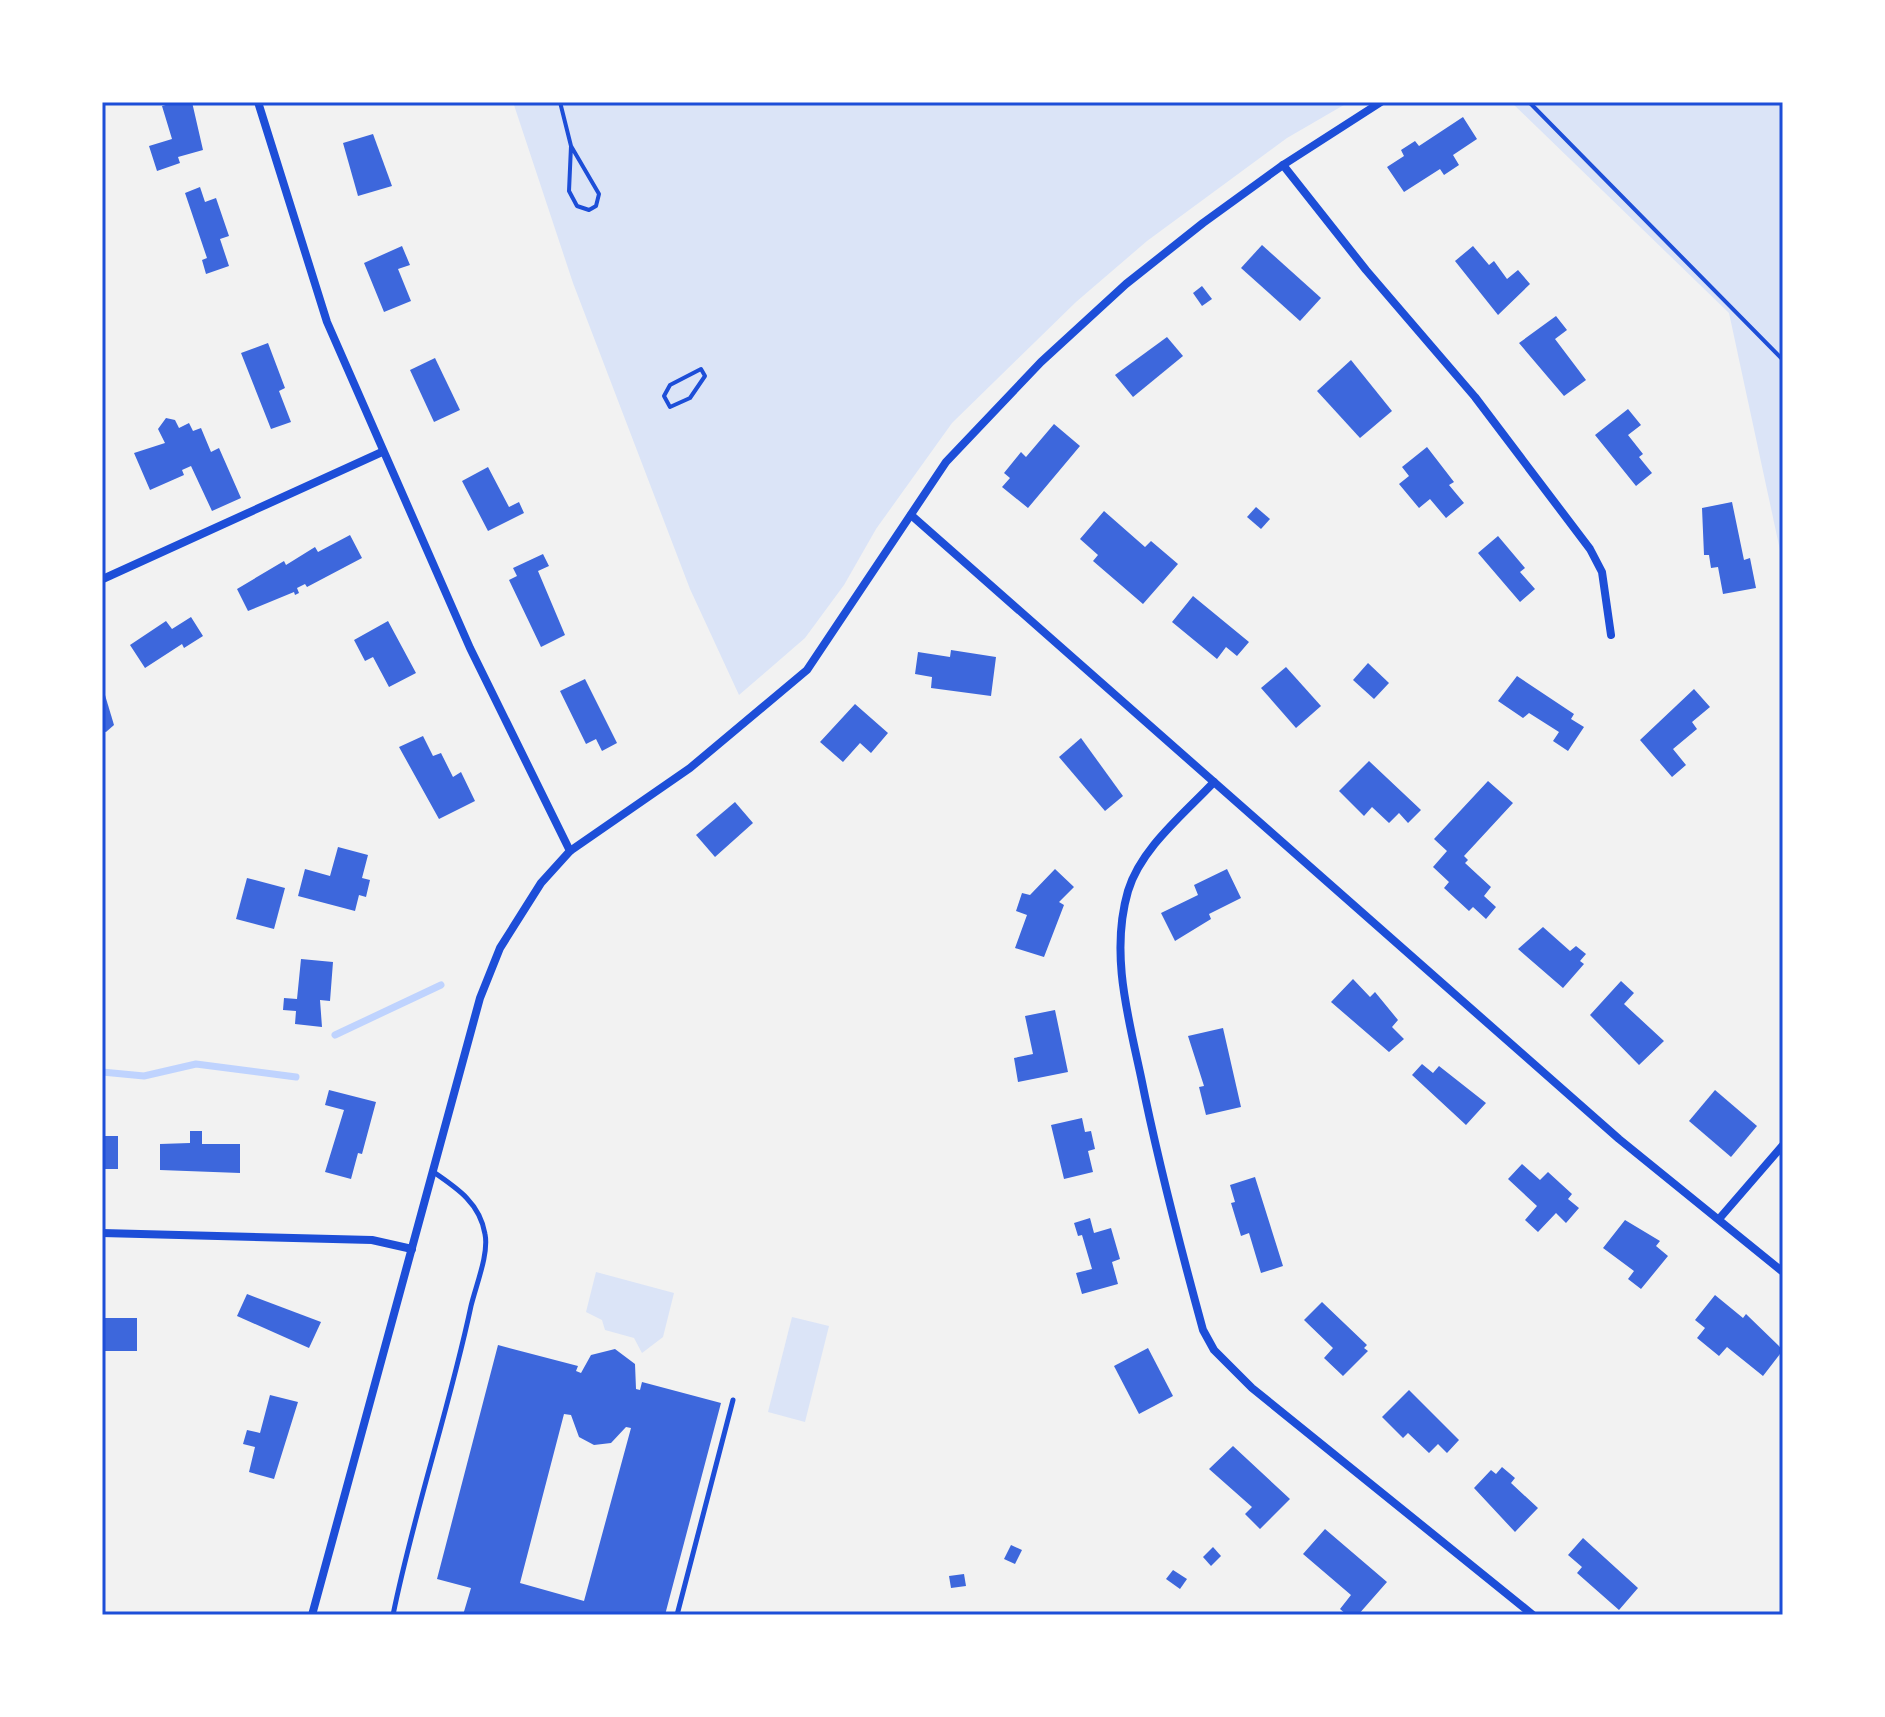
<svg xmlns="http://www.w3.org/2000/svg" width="1885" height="1717" font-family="Lato,sans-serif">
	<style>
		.green { fill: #dbe4f7 }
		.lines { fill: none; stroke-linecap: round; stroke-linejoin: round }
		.stream { stroke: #bfd3fe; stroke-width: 7 }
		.building { fill: #3d67dc; fill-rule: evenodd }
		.path { stroke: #1d4ed8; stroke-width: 4 }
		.service { stroke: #1d4ed8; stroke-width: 5 }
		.minor { stroke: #1d4ed8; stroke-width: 8 }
		.neatline { fill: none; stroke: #1d4ed8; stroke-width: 3 }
	</style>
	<rect width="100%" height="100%" fill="#f2f2f2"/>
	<!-- green -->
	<g class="green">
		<path d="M513,102H1349L1287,138L1147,241L1076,302L952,423L876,529L844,585L805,638L739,695L690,589L573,283Z"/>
		<path d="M1511,102H1783V564L1729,313Z"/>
		<path d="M596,1272L674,1293L663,1337L642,1353L634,1338L605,1330L602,1320L586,1312Z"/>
		<path d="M792,1317L829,1326L805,1422L768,1412Z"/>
	</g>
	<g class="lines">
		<!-- stream -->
		<g class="stream">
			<path d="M335,1035L441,985"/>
			<path d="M102,1072L144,1076L196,1064L296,1077"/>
		</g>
	</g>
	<!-- building -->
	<g class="building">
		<path d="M177,102H192L203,150L178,157L180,163L157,171L149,146L172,139L162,106Z"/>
		<path d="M1463,117L1477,139L1453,155L1459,165L1444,175L1440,169L1404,192L1387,167L1404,156L1401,150L1415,141L1419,146Z"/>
		<path d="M373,134L392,186L358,196L343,143Z"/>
		<path d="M200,187L205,202L216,198L229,236L220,239L229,266L206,274L202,260L207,258L185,193Z"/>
		<path d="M1262,245L1321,298L1300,321L1241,268Z"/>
		<path d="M402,246L410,265L398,269L411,301L384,312L364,263Z"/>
		<path d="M1473,246L1489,265L1494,261L1507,279L1518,270L1530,284L1498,315L1455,261Z"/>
		<path d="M1202,286L1212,299L1202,306L1193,293Z"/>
		<path d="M1556,316L1567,330L1555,339L1586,380L1564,396L1519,343Z"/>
		<path d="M1167,337L1183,356L1133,397L1115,375Z"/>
		<path d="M268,343L285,388L279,391L291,422L271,429L241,353Z"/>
		<path d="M435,358L460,410L434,422L410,370Z"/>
		<path d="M1351,360L1392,411L1360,438L1317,391Z"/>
		<path d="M1628,409L1641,425L1628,435L1643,454L1639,457L1652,473L1636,486L1595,435Z"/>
		<path d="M166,418L175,420L179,428L189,423L193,431L201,428L211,452L219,448L241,498L212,511L191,466L182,470L184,475L150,490L134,453L165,443L158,429Z"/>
		<path d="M1054,424L1080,446L1028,508L1002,487L1010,478L1004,473L1021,452L1026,457Z"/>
		<path d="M1427,447L1454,482L1449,485L1464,503L1446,518L1430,499L1419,508L1399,484L1409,476L1402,467Z"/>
		<path d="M488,467L509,507L519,502L524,513L488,531L462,481Z"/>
		<path d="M1732,502L1744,560L1750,558L1756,588L1723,594L1718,567L1711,568L1709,555H1704L1702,508Z"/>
		<path d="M1256,507L1270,519L1261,529L1247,517Z"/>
		<path d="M1104,511L1145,547L1151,541L1178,564L1143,604L1093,561L1098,555L1080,539Z"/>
		<path d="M350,535L362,558L307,587L305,584L297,588L299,593L295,595L294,592L248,611L237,589L284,561L286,565L315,547L318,552Z"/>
		<path d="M1498,536L1525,568L1520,572L1535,589L1520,602L1478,553Z"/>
		<path d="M543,554L549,566L538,571L565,635L541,647L509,580L517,576L513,568Z"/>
		<path d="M1193,596L1249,642L1237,656L1226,647L1217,659L1172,622Z"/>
		<path d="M191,617L203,636L184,648L182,644L145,668L130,645L166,621L172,629Z"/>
		<path d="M388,621L416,673L389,687L373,657L365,661L354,640Z"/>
		<path d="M951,650L996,657L991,696L931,688L932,677L915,674L918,652L950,657Z"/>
		<path d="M1368,663L1389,683L1374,699L1353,680Z"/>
		<path d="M1286,667L1321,706L1296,728L1261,688Z"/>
		<path d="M1517,676L1574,714L1571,719L1584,727L1568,751L1553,741L1559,732L1529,713L1523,718L1498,701Z"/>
		<path d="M585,679L617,743L602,751L596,739L586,744L560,691Z"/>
		<path d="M102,685L114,725L106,732L102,731Z"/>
		<path d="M1694,689L1710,707L1692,722L1697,729L1673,749L1686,765L1672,777L1640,740Z"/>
		<path d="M855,704L888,733L871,753L860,743L843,762L820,742Z"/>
		<path d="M423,736L433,756L441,753L453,777L461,772L475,801L439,819L399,747Z"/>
		<path d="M1081,738L1123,796L1105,811L1059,757Z"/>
		<path d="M1369,761L1421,810L1408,823L1399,813L1389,823L1372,807L1364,816L1339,791Z"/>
		<path d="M1488,781L1513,803L1464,856L1468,860L1465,863L1491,887L1484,896L1496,907L1486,919L1473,907L1469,911L1444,888L1449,882L1433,867L1447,851L1434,839Z"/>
		<path d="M735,802L753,823L715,857L696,835Z"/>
		<path d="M338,847L368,855L362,878L370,880L366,897L359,895L355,911L298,896L305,869L330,876Z"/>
		<path d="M1055,869L1074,887L1059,902L1064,905L1044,957L1015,948L1027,915L1016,911L1022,893L1030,895Z"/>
		<path d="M1227,869L1241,898L1209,914L1211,919L1175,941L1161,913L1198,895L1194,885Z"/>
		<path d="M247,878L285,888L274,929L236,919Z"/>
		<path d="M1543,927L1570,951L1576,946L1586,954L1580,961L1584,964L1563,988L1518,949Z"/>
		<path d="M301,959L333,962L330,1001L320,1000L322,1027L295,1024L296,1011L283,1010L284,998L297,999Z"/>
		<path d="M1353,979L1370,997L1375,992L1398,1020L1392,1027L1404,1039L1389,1052L1331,1002Z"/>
		<path d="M1621,981L1634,993L1624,1004L1664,1041L1639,1065L1590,1015Z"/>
		<path d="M1055,1010L1068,1072L1018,1082L1014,1058L1033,1054L1025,1016Z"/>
		<path d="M1223,1028L1241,1107L1206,1115L1199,1087L1204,1086L1188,1036Z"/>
		<path d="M1422,1064L1433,1073L1439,1066L1486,1103L1466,1125L1412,1075Z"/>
		<path d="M329,1090L376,1102L362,1154L358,1153L351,1179L325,1172L344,1110L325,1105Z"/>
		<path d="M1715,1090L1757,1126L1731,1157L1689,1121Z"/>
		<path d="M1082,1118L1085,1132L1091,1131L1095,1149L1088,1151L1093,1172L1064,1179L1051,1125Z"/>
		<path d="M190,1131H202V1144H240V1173L160,1170V1144L190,1143Z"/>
		<rect x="102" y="1136" width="16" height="33"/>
		<path d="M1522,1164L1540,1180L1548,1172L1572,1194L1568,1199L1579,1208L1566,1223L1556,1213L1538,1232L1525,1220L1537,1206L1508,1179Z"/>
		<path d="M1255,1177L1283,1266L1261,1273L1249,1233L1241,1236L1231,1203L1235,1202L1230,1185Z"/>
		<path d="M1090,1218L1094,1233L1111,1228L1120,1259L1112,1262L1118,1284L1082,1294L1076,1273L1092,1269L1082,1235L1078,1236L1074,1223Z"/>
		<path d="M1625,1220L1660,1241L1656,1246L1668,1256L1641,1289L1628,1279L1634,1271L1603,1248Z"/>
		<path d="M247,1294L321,1322L309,1348L237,1316Z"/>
		<path d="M1715,1295L1743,1318L1746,1314L1783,1350L1763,1376L1727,1347L1719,1356L1697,1338L1705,1328L1695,1320Z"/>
		<path d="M1322,1302L1367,1345L1364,1348L1368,1351L1343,1376L1324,1358L1333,1348L1304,1320Z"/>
		<rect x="102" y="1318" width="35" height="33"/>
		<path d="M498,1345L578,1366L576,1371L581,1373L591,1355L615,1349L635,1364L636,1389L640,1390L642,1382L721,1403L665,1615H463L471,1588L437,1579ZM564,1414L571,1415L579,1437L594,1445L611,1443L626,1427L631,1428L584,1601L520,1583Z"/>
		<path d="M1148,1348L1173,1396L1139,1414L1114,1366Z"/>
		<path d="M1409,1390L1459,1440L1447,1453L1438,1444L1429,1453L1408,1433L1403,1438L1382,1417Z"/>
		<path d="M270,1395L298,1402L274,1479L249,1472L255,1447L243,1444L247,1430L260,1433Z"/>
		<path d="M1233,1446L1290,1499L1260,1529L1245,1514L1252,1507L1209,1469Z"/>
		<path d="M1502,1467L1515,1478L1511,1483L1538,1508L1515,1532L1474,1488L1491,1470L1496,1474Z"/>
		<path d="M1325,1529L1387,1582L1358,1615H1347L1340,1609L1351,1595L1303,1554Z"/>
		<path d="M1583,1538L1638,1588L1619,1610L1577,1573L1582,1567L1568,1555Z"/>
		<path d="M1011,1545L1022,1550L1015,1564L1004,1559Z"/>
		<path d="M1213,1547L1221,1556L1211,1566L1203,1557Z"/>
		<path d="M1173,1570L1187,1579L1180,1589L1166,1579Z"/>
		<path d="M964,1574L966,1586L951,1588L949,1576Z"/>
	</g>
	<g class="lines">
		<!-- path -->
		<g class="path">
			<path d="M560,102L571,146L569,191L577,206L589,210L596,206L599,194L571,146"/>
			<path d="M1529,102L1783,360"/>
			<path d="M701,369L705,376L690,398L670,407L664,396L670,385Z"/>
		</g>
		<!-- service -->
		<g class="service">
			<path d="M393,1615C414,1511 449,1410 471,1306C476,1285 489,1254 485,1234C480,1203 457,1188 432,1171"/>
			<path d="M677,1615L733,1400"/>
		</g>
		<!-- minor -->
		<g class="minor">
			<path d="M258,102L327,322L470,648L570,851"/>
			<path d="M1283,165L1366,270L1475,397L1590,549L1602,572L1611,635"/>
			<path d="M911,515L1619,1139L1783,1272"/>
			<path d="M105,578L382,452"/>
			<path d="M1214,782C1184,814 1141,848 1128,891C1110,953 1128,1016 1141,1077C1158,1162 1180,1246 1203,1330L1214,1350L1252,1388L1533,1615"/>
			<path d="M1719,1219L1783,1145"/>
			<path d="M102,1233L372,1240L412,1249"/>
			<path d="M312,1615L480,998L500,948L541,883L570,851L690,768L807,670L946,462L1041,362L1126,284L1203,223L1283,165L1381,102"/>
		</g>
	</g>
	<!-- border -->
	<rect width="1885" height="1717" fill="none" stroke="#ffffff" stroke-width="208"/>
	<rect x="104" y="104" width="1677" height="1509" class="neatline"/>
</svg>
